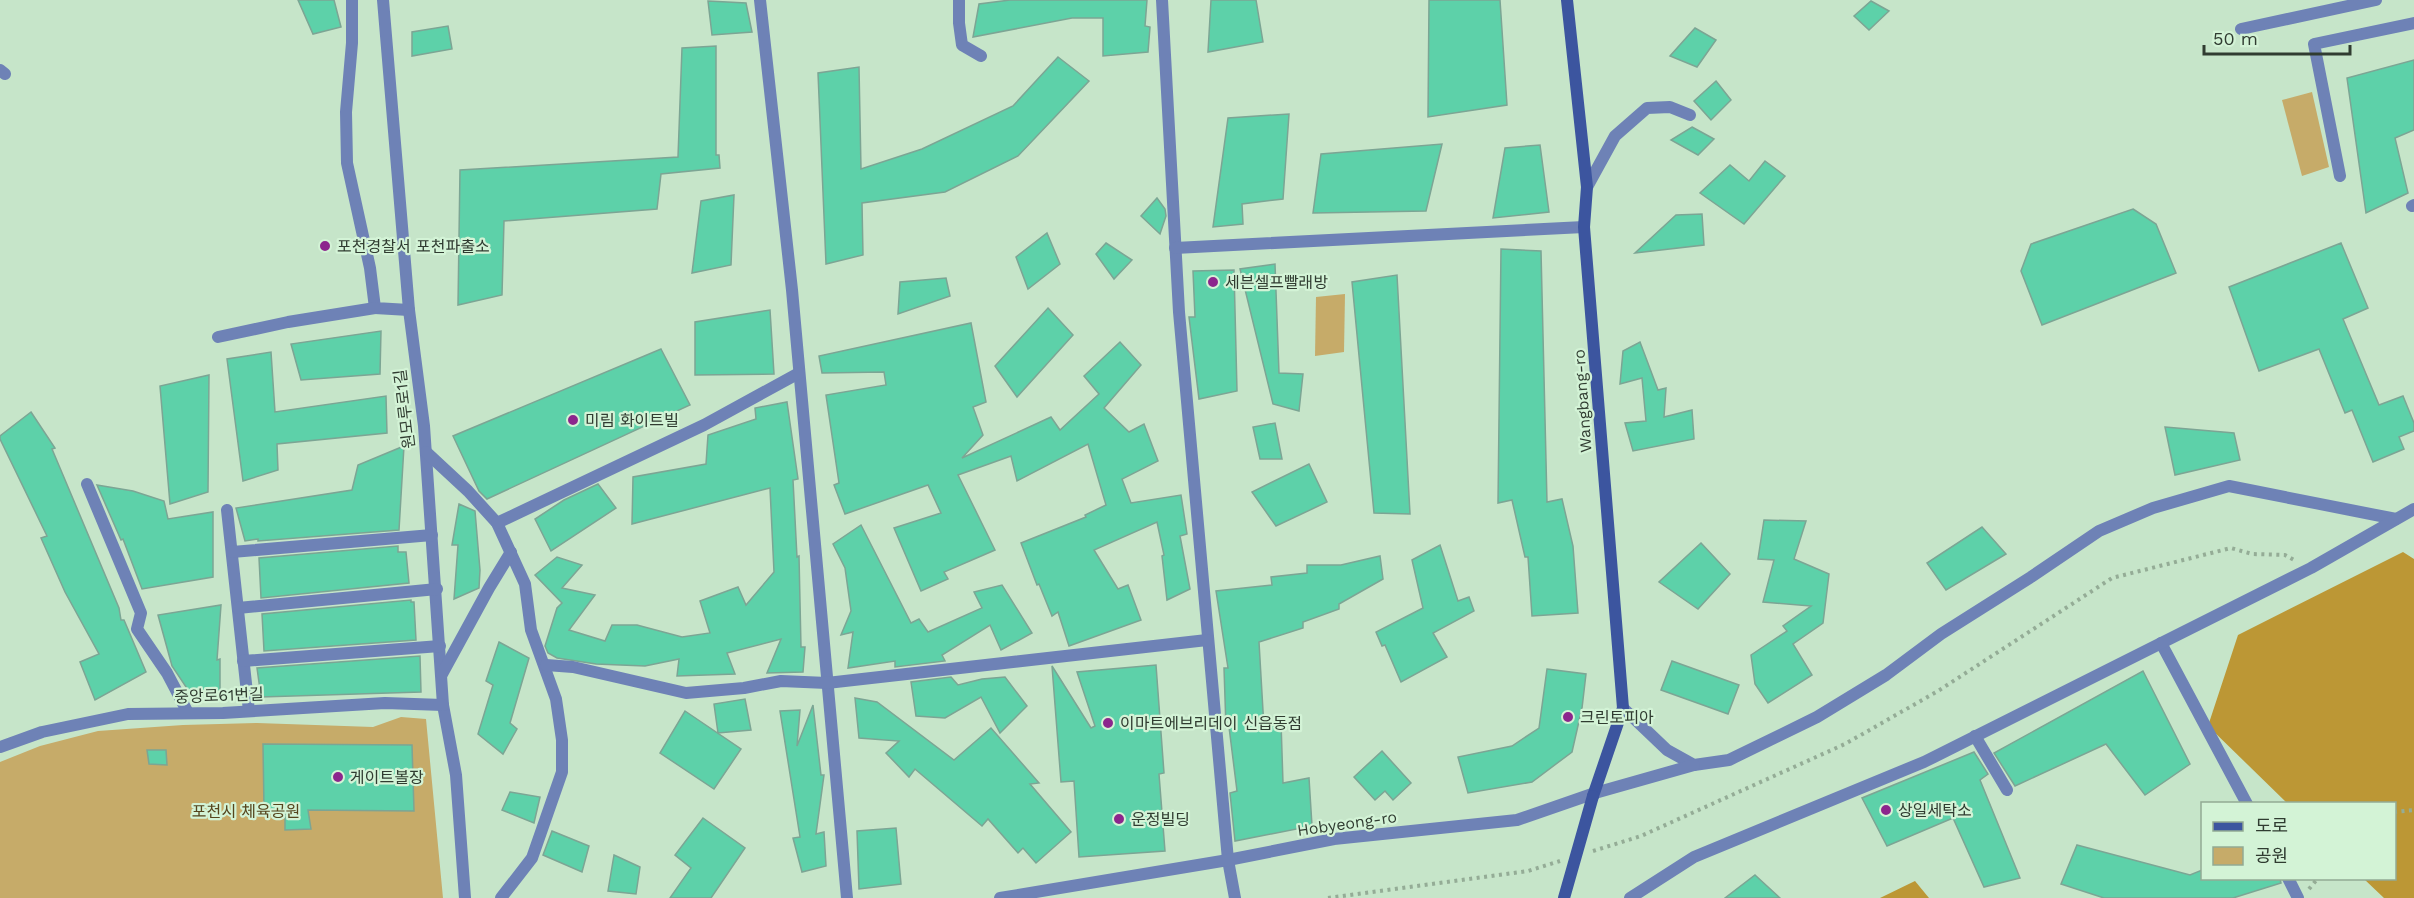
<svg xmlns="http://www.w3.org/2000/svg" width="2414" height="898" font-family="'Work Sans','Noto Sans KR',sans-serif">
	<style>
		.green { fill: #c6ab69 }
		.forest { fill: #bc9735 }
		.building { fill: #5dd1a9; stroke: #7ca594; stroke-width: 1.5 }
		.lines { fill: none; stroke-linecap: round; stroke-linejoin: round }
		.path { stroke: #94ac96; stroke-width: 4; stroke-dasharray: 3 4.5; stroke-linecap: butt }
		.minor { stroke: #6e82b6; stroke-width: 12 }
		.secondary { stroke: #3c559f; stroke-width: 12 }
		.secondary-bridge { stroke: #3c559f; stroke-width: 12 }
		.poi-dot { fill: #8c268d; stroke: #d3f3d6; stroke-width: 2 }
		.labels { text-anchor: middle; stroke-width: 4.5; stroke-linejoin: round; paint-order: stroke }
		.poi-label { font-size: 16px; fill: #303c31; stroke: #d3f3d6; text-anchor: start }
		.street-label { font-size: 16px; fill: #303c31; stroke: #d3f3d6 }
		.park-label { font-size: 16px; fill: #55451d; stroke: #d3f3d6 }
	</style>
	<rect width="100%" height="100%" fill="#c6e5c9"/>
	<!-- green -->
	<g class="green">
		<path d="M2312,92L2329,167L2302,176L2282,100Z"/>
		<path d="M1345,294L1344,352L1315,356L1316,297Z"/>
		<path d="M401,717L426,719L443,898H0V762L40,746L98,731L183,725L257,723L373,727Z"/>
	</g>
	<!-- forest -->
	<g class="forest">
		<path d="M2403,552L2414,559V898H2384L2364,879L2394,878V804L2287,803L2208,726L2238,635Z"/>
		<path d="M1915,881L1929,898H1880Z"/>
	</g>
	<!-- building -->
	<g class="building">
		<path d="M298,0H334L341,27L313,34Z"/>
		<path d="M1010,0H1147L1145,26L1150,27L1148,52L1103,56V18H1072L973,37L979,4Z"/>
		<path d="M1211,0H1256L1263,42L1208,52Z"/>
		<path d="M1429,0H1500L1507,105L1428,117Z"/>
		<path d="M708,1L746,3L752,32L712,35Z"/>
		<path d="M1871,1L1889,11L1869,30L1854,16Z"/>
		<path d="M448,26L452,49L412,56V32Z"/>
		<path d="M1695,28L1716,40L1697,67L1670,56Z"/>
		<path d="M716,46V155H719L720,168L661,174L657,209L504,221L502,295L458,305L460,170L678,157L682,48Z"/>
		<path d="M1058,57L1089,81L1018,156L945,192L862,203L863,255L826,264L818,73L859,67L861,169L922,149L1013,106Z"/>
		<path d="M2414,60V130L2395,138L2408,193L2366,213L2347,78Z"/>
		<path d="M1716,81L1731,100L1711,120L1694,101Z"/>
		<path d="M1289,114L1283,199L1242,204L1243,224L1213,227L1228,118Z"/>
		<path d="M1692,127L1714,139L1698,155L1671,140Z"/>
		<path d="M1442,144L1426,211L1313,213L1321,154Z"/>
		<path d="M1540,145L1549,212L1493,218L1505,148Z"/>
		<path d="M1765,161L1785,176L1744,224L1700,193L1730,165L1749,181Z"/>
		<path d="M734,195L731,265L692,273L701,201Z"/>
		<path d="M1157,198L1165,209L1166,216L1160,234L1141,216Z"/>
		<path d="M2133,209L2156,224L2176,273L2042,325L2021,271L2031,244Z"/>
		<path d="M1702,214L1704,245L1635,253L1676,215Z"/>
		<path d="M1047,233L1060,264L1028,289L1016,257Z"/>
		<path d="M1106,243L1132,260L1114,279L1096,254Z"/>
		<path d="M2341,243L2368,308L2343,319L2379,405L2403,396L2414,423V431L2399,437L2404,449L2373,462L2352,410L2345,413L2319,349L2259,371L2229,287Z"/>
		<path d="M1501,249L1541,251L1547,502L1562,499L1573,546L1578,613L1532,616L1528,557H1525L1512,500L1498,503Z"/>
		<path d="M1275,264L1279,373L1303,374L1299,411L1273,404L1240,269Z"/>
		<path d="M1234,270L1237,391L1199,399L1189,317H1195L1193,271Z"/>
		<path d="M1397,275L1410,514L1374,513L1352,282Z"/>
		<path d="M946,278L950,296L898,314L900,282Z"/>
		<path d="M1048,308L1073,335L1017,397L995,366Z"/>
		<path d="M770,310L774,374L695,375V322Z"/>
		<path d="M971,323L986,402L973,407L983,435L962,458L1051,417L1060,430L1099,394L1084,376L1120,342L1141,365L1104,408L1129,432L1144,424L1158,461L1122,479L1131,503L1181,495L1187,534L1180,536L1190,589L1167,600L1162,556L1164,555L1157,522L1094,550L1118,589L1128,585L1141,620L1069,646L1058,612L1052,616L1039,584L1037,585L1021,543L1086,517L1085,515L1106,505L1088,444L1017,481L1011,456L958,475L995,550L944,572L948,579L921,591L894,528L941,513L928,485L845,514L834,485L839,483L826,395L886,385L884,372L822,373L819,356Z"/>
		<path d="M381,331L380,374L301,380L291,344Z"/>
		<path d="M1640,342L1658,390L1666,388L1664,417L1692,410L1694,439L1633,451L1625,423L1646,421L1642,378L1620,384L1623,351Z"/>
		<path d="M661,349L690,405L487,499L479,491L453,436Z"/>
		<path d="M271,352L275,412L386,396L387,433L277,444L278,470L243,481L227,359Z"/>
		<path d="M209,375L208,492L170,504L160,386Z"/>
		<path d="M787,402L798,479L793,480L797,557L799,556L801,647H805L803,672L767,673L781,639L727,653L735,674L677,676L679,659L645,666L596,664L557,658L548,653L545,646L557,608L562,603L535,575L557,557L582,565L562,588L595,595L569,630L605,641L612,625H637L682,637L710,633L700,601L738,587L746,605L774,572L770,488L632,524L633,477L706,464L708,435L756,419L755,408Z"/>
		<path d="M31,412L55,448L52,449L119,608L121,620H124L146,672L95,700L80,662L99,654L65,592L41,538L47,536L0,439V436Z"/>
		<path d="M1275,423L1282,459H1260L1253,427Z"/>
		<path d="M2165,427L2234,433L2240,460L2175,475Z"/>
		<path d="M404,446L399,530L258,541V539L245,541L236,508L352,490L358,465Z"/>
		<path d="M1309,464L1327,502L1276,526L1252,492Z"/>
		<path d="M598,484L616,508L551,551L535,519L564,500Z"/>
		<path d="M97,485L133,491L164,501L168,519L213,512V577L142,589L123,539L121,540Z"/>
		<path d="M459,504L475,511L480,570L479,588L454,599L458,545H452Z"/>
		<path d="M1764,520L1806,521L1794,559L1829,574L1823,623L1793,644L1812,675L1768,703L1755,684L1751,655L1787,631L1783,626L1811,606L1763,602L1774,560L1758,559Z"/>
		<path d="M861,525L911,623L919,619L928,632L982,608L974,592L1002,585L1032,633L1001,650L990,625L942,655L945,661L895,667V661L848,668L853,632L841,635L851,611L845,568L833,544Z"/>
		<path d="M1982,527L2006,554L1946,590L1927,563Z"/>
		<path d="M1701,543L1730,574L1698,609L1659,582Z"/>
		<path d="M1440,545L1458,601L1469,597L1474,611L1433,633L1447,657L1401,682L1385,645L1382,646L1376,632L1423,608L1412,560Z"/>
		<path d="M398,546V552H406L409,583L261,598L259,558Z"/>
		<path d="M1380,556L1383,579L1339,604V609L1303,622V628L1259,642L1264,728L1281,722L1283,783L1309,778L1312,826L1235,841L1230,793L1237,791L1229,727L1226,728L1224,668H1228L1216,591L1272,585L1271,577L1307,573V565H1341Z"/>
		<path d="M411,600V602H414L416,640L264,651L262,614Z"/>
		<path d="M221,605L217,660L220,659V691L192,696L172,666L158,615Z"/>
		<path d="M499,642L529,658L510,723L517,729L503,754L478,734L493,685L486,681Z"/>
		<path d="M420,656L421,692L261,697L257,668Z"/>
		<path d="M1672,661L1739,685L1728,714L1661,690Z"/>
		<path d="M1156,665L1164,773L1159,774L1165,851L1079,857L1074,781L1061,782L1052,666L1091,728L1095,726L1077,672Z"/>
		<path d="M1547,669L1586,674L1582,708L1572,752L1532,782L1468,793L1458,757L1512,746L1539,728Z"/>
		<path d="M2143,671L2190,764L2145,795L2106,744L2015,786L1994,753Z"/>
		<path d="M951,677L958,685L982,679L1005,677L1027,706L1000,733L981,697L945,718L916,716L911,682Z"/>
		<path d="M855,698L877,702L954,760L991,728L1039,783L1030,784L1071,832L1036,863L1023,848L1018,853L988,819L982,826L915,769L909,777L886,753L899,741L859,738Z"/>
		<path d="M745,699L751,730L718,733L714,704Z"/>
		<path d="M813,705L821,775H824L816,834L824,832L826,866L802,872L793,838L800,837L780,711L800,710L797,746Z"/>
		<path d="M685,711L741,749L714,789L660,753Z"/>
		<path d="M263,744L412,745L414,811L308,810L311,829L285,830V809H264Z"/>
		<path d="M147,750H166L167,765L149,764Z"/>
		<path d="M1382,751L1411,783L1393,800L1385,791L1375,800L1354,777Z"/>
		<path d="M1974,752L1988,774L1980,780L2020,878L1984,887L1953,818L1887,846L1862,798Z"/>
		<path d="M510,792L540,797L534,823L502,810Z"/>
		<path d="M703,818L745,848L711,898H670L691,868L675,855Z"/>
		<path d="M896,828L901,884L859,889L857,831Z"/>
		<path d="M552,831L589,846L582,872L543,855Z"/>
		<path d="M2077,845L2190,875L2202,870V879H2280L2281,883L2233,898H2104L2061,884Z"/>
		<path d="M614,855L640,867L636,894L608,891Z"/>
		<path d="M1755,875L1780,898H1725Z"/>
	</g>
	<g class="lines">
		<!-- path -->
		<g class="path">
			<path d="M2394,812L2414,810"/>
			<path d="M1593,851L1641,836L1845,744L1938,691L2112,578L2231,548L2252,554L2285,555L2294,560"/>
			<path d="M2309,889L2318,878"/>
			<path d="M1328,898L1528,871L1560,861"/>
		</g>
		<!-- minor -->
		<g class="minor">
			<path d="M352,0V43L346,112L347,163L370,268L375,308L409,310"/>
			<path d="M383,0L409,310L424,426L443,705L456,775L465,898"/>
			<path d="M760,0L792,290L847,898"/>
			<path d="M959,0V23L962,45L981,56"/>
			<path d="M1162,0L1179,312L1228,860L1235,898"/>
			<path d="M2241,29L2376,0"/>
			<path d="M0,70L5,74"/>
			<path d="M2340,176L2314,44L2414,23"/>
			<path d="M1587,187L1615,136L1647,108L1670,107L1690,115"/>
			<path d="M2412,206L2414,205"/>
			<path d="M1175,248L1584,227"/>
			<path d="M218,337L288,322L375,308"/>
			<path d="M426,452L468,491L497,523L525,584L531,630L556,699L562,740V772L532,858L501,898"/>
			<path d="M87,484L141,613L137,629L167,673L188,713"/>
			<path d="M227,510L249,711"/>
			<path d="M497,523L704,425L799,373"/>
			<path d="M232,552L432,535"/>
			<path d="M238,608L437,589"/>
			<path d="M2161,643L2247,804"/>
			<path d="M243,661L440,646"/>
			<path d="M546,665L573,667L686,693L744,688L781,681L827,683L1207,640"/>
			<path d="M442,674L489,588L511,552"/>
			<path d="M1623,708L1667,750L1694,765L1729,760L1817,717L1886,675L1941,634L2031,577L2099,531L2153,508L2229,486L2396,519"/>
			<path d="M1975,736L2007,790"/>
			<path d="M0,747L42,732L128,714L223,713L385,703L443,705"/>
			<path d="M2288,878L2298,898"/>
			<path d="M1000,898L1228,860L1334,839L1517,820L1595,793L1694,765"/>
			<path d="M1630,898L1694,857L1924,762L2311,568L2414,509"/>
		</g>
		<!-- secondary -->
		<path class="secondary" d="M1567,0L1587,187L1584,227L1623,708L1593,796"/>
		<!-- secondary-bridge -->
		<path class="secondary-bridge" d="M1564,898L1593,796"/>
	</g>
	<!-- markers -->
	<g class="poi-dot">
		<circle cx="325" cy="246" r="6"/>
		<circle cx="1213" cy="282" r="6"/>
		<circle cx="573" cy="420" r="6"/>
		<circle cx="1568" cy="717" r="6"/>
		<circle cx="1108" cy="723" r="6"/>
		<circle cx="338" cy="777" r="6"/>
		<circle cx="1886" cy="810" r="6"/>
		<circle cx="1119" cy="819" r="6"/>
	</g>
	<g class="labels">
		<!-- poi labels -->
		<g class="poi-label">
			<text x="337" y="252">포천경찰서 포천파출소</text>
			<text x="1225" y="288">세븐셀프빨래방</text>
			<text x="585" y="426">미림 화이트빌</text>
			<text x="1580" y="723">크린토피아</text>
			<text x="1120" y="729">이마트에브리데이 신읍동점</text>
			<text x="350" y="783">게이트볼장</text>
			<text x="1898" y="816">상일세탁소</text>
			<text x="1131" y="825">운정빌딩</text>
		</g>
		<!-- street labels -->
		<g class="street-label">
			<text transform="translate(1582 401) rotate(-94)" y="6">Wangbang-ro</text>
			<text transform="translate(404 409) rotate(-97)" y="6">원모루로1길</text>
			<text transform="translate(219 695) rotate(-2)" y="6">중앙로61번길</text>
			<text transform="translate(1347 823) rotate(-8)" y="6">Hobyeong-ro</text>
		</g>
		<!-- park labels -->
		<g class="park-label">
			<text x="246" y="817">포천시 체육공원</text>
		</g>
	</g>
	<!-- legend -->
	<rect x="2201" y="802" width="195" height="78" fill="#d3f3d6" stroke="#92aa94" stroke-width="1.5"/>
	<rect x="2213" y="822" width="30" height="9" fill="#3c559f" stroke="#92aa94" stroke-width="1.5"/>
	<text x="2255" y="832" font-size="18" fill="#303c31">도로</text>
	<rect x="2213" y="847" width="30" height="18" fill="#c6ab69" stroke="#92aa94" stroke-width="1.5"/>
	<text x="2255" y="862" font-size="18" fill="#303c31">공원</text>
	<!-- scale -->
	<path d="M2204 45v9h146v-9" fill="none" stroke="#303c31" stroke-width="3"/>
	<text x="2213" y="45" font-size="18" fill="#303c31" stroke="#d3f3d6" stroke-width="4.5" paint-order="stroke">50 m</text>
</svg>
